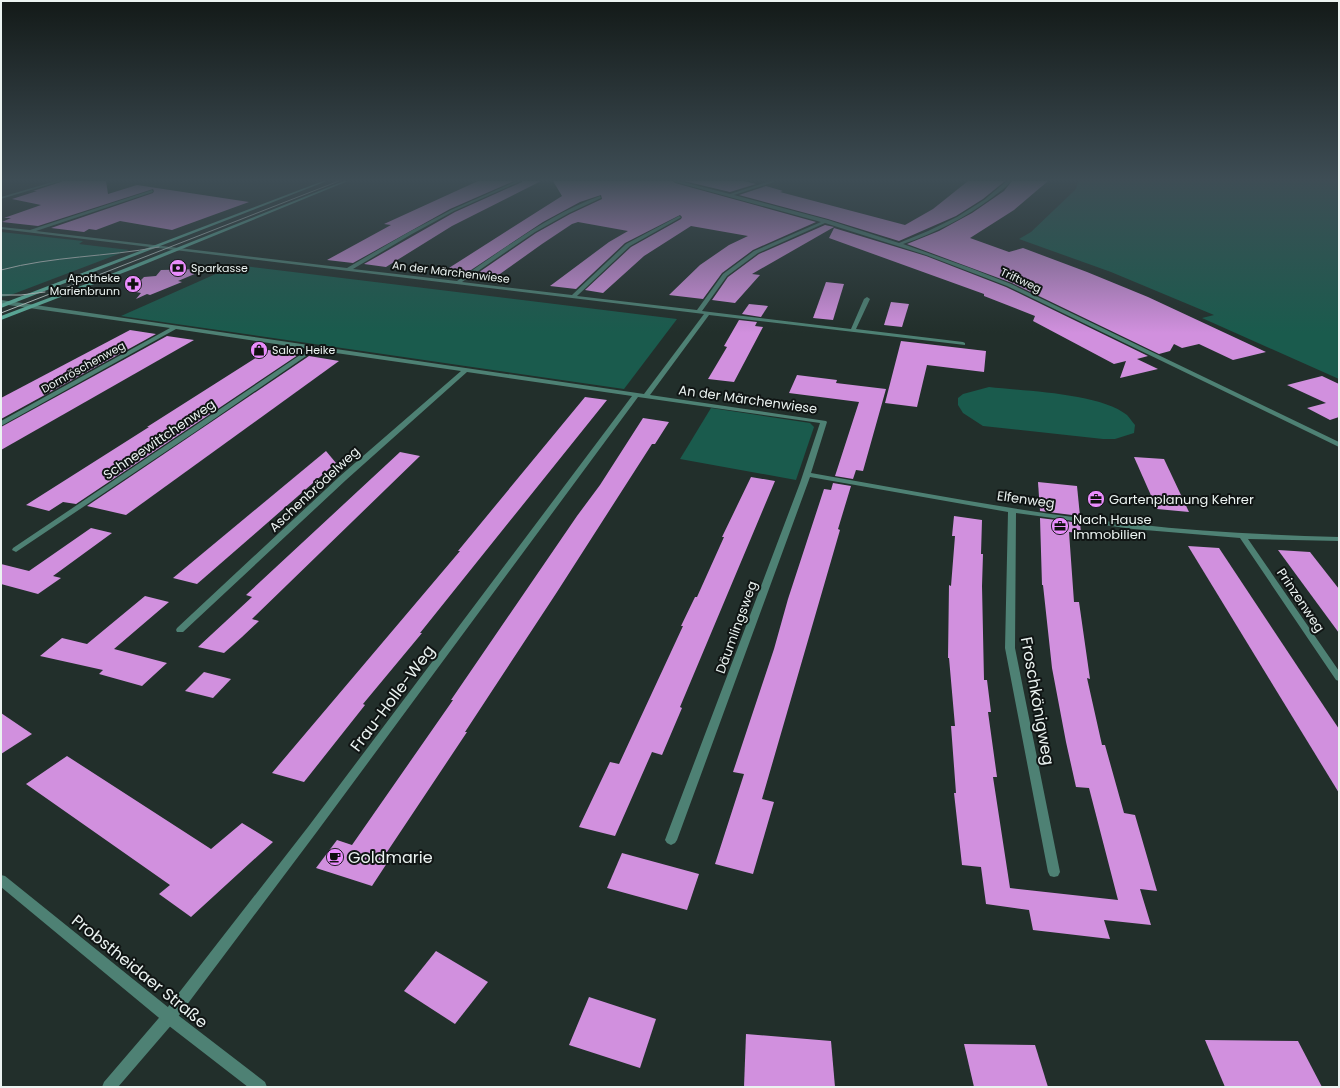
<svg xmlns="http://www.w3.org/2000/svg" width="1340" height="1088" font-family="Poppins,sans-serif">
	<style>
		.green { fill: #1a5b4d }
		.building { fill: #d190de }
		.lines { fill: none; stroke-linecap: round; stroke-linejoin: round }
		.minor { fill: #4e8174; fill-rule: evenodd }
		.tertiary { fill: #4e8174; fill-rule: evenodd }
		.secondary { fill: #5db19d; fill-rule: evenodd }
		.tram { stroke: #bfc8c6; stroke-width: 1 }
		.labels { text-anchor: middle; stroke-width: 4; stroke-linejoin: round; paint-order: stroke }
		.far-poi-label { font-size: 11px; fill: #ebf3f1; stroke: #101514; text-anchor: start }
		.far-street-label { font-size: 11px; fill: #ebf3f1; stroke: #101514 }
		.street-label { font-size: 13px; fill: #ebf3f1; stroke: #101514 }
		.poi-label { font-size: 13px; fill: #ebf3f1; stroke: #101514; text-anchor: start }
		.near-street-label { font-size: 16px; fill: #ebf3f1; stroke: #101514 }
		.near-poi-label { font-size: 16px; fill: #ebf3f1; stroke: #101514; text-anchor: start }
	</style>
	<rect width="100%" height="100%" fill="#222f2b"/>
	<!-- green -->
	<g class="green">
		<path d="M1078,181H1339V379L1202,318L1214,315L1111,272L1019,239L1031,232L1076,189Z"/>
		<path d="M1,232L83,241L79,244L129,250L8,296L1,297Z"/>
		<path d="M236,265L677,319L624,389L121,316Z"/>
		<path d="M989,387C1024,391 1100,393 1127,415C1130,418 1132,422 1135,425L1134,433L1115,439H1103L983,426L963,413L958,405V398L963,394Z"/>
		<path d="M711,408L810,423L814,427L796,480L680,459Z"/>
	</g>
	<!-- building -->
	<g class="building">
		<path d="M62,181H106L108,194L137,185L249,202L172,230L120,221L96,230L89,229L84,232L51,228L153,193L154,191L153,189L38,226L2,222L11,218H4L41,205L12,199L37,191H33L61,182Z"/>
		<path d="M478,181H514L450,209L353,263L327,260L391,225L384,224Z"/>
		<path d="M522,181H541L452,226L386,267L364,264L455,212L522,182Z"/>
		<path d="M553,181H673L675,183L816,222L753,250L722,273L703,299L669,295L700,265L729,245L748,236L691,226L644,256L603,293L585,290L631,247L681,219L682,217L680,215L625,243L576,289L550,286L609,242L628,231L578,222L572,224L542,244L493,279L472,277L536,233L570,214L602,199L601,195L580,202L543,222L462,276L441,273L562,196Z"/>
		<path d="M684,181H744L756,184L730,192Z"/>
		<path d="M968,181H1005L983,199L956,216L899,241L828,219L739,195L766,186L783,191L780,192L905,225L933,209Z"/>
		<path d="M1012,181H1048L1014,210L970,238L1009,252L1023,248L1087,272L1148,297L1266,352L1233,360L1199,344L1182,348L1174,344L1170,351L1159,354L1012,283L907,244L939,231L972,213L1004,191Z"/>
		<path d="M825,225L834,227L752,274L760,275L735,303L712,300L728,277L759,254Z"/>
		<path d="M834,228L926,256L1006,287L1148,356L1137,359L1158,369L1120,378L1126,361L1114,364L1033,321L1035,316L984,296V294L829,238Z"/>
		<path d="M204,269V270L178,281L182,282L150,295L147,294L136,299L141,293L130,291L144,277L156,276L161,270Z"/>
		<path d="M826,282L844,284L833,320L813,318Z"/>
		<path d="M891,302L909,304L902,327L884,325Z"/>
		<path d="M749,304L768,306L761,317L742,314Z"/>
		<path d="M739,320L757,322L755,326L763,327L734,382L708,379L727,347L724,346Z"/>
		<path d="M130,330L156,334L1,419V398Z"/>
		<path d="M167,336L194,340L1,450V427Z"/>
		<path d="M901,341L986,351L984,372L927,365L917,407L885,403Z"/>
		<path d="M268,350L298,355L76,504L63,502L49,511L26,505L149,427H147Z"/>
		<path d="M309,356L339,361L126,515L87,506Z"/>
		<path d="M797,375L837,380L836,383L886,389L863,471L856,470L853,479L835,476L859,402L789,393Z"/>
		<path d="M1322,376L1339,384V417L1330,420L1307,408L1326,403L1287,385Z"/>
		<path d="M585,397L607,400L420,633H422L363,704L365,705L304,782L272,773L460,551H458Z"/>
		<path d="M643,418L669,422L655,444H652L557,592L465,732H467L385,855L391,857L372,886L316,868L337,840L352,845L453,700H451L577,516L600,485Z"/>
		<path d="M326,451L336,463L197,584L173,578Z"/>
		<path d="M400,452L420,456L252,619L259,621L242,637L224,653L198,647L252,597L246,595Z"/>
		<path d="M1134,457L1164,459L1189,512L1157,509Z"/>
		<path d="M751,477L775,481L680,707L682,708L662,755L652,752L615,836L579,827L610,762L619,764L683,626H681L695,597H697L724,537H722Z"/>
		<path d="M1038,482L1077,486L1080,516L1040,511Z"/>
		<path d="M833,483L851,486L838,529L840,530L762,799L774,802L753,874L715,864L744,774L733,772L774,649L788,599L824,489L831,490Z"/>
		<path d="M954,516L982,520L981,554H983L982,586L984,680H987L991,712H988L997,777H993L1010,888L1118,900L1089,788L1076,787L1066,742L1052,668L1043,585H1042L1040,518L1080,523L1081,533L1069,532L1074,602H1079L1090,679L1087,678L1102,745H1105L1124,813L1135,815L1157,891L1140,889L1151,925L1104,920L1110,939L1033,930L1029,910L986,904L981,867L962,865L954,793H956L951,726H955L949,658H948L949,585L951,586L955,536H952Z"/>
		<path d="M91,528L112,533L53,576L61,578L38,594L1,584V564L29,571Z"/>
		<path d="M1188,546L1219,548L1339,729V793Z"/>
		<path d="M1278,550L1310,552L1339,589V633Z"/>
		<path d="M145,596L169,602L114,649L167,663L142,686L99,674L103,670L40,656L62,638L87,644Z"/>
		<path d="M204,672L231,679L213,698L185,691Z"/>
		<path d="M1,713L32,734L1,754Z"/>
		<path d="M67,756L211,849L242,823L273,842L191,917L159,894L170,885L26,784Z"/>
		<path d="M622,853L699,874L687,910L607,888Z"/>
		<path d="M436,951L488,982L455,1024L404,991Z"/>
		<path d="M589,997L656,1019L640,1068L569,1045Z"/>
		<path d="M746,1034L831,1041L835,1087H744Z"/>
		<path d="M1205,1040L1298,1041L1322,1087H1225Z"/>
		<path d="M964,1044L1035,1045L1048,1087H974Z"/>
	</g>
	<g class="lines">
		<!-- minor -->
		<g class="minor">
			<path d="M56,181H61L1,199V197Z"/>
			<path d="M517,181H521L454,211L412,234L353,269L457,281C502,250 548,215 600,196L601,198L569,213L535,232L462,282L572,295L626,244L679,216L681,217L680,218L630,246L577,296L697,310L723,274L754,251L821,222L675,182L674,181H679L730,194L770,181H775L774,182L734,195L828,220L899,243L928,231L957,217L984,200L1007,181H1011C1007,187 999,192 993,197C965,218 935,233 903,244L970,268L1011,284L1339,442V447L1007,286L926,255L825,223L758,253L727,276L702,311L851,329L864,299L867,297L870,299L856,329L963,342L965,343V345L709,315L650,395L826,421L827,422L811,473C918,492 1025,513 1134,524C1202,532 1270,535 1339,537V541L1248,539L1339,671V681L1336,680L1240,538L1133,529L1016,513L1015,648L1060,872L1058,876L1054,877L1050,876L1048,872L1005,648L1008,512L810,477L677,840L675,843L671,845L667,843L665,840L800,483L820,423L638,397L316,833L174,1022L118,1087H102L104,1082L164,1012L308,827L632,396L467,372L346,480L183,632H177L176,630L177,628L340,476L461,371L315,350L198,430L16,552L12,550L13,548L309,349L176,329L1,426V421L170,328L1,304V300L644,394L704,314L1,229V227L30,230L152,190L153,192L36,231L347,268L409,232L451,210Z"/>
		</g>
		<!-- tertiary -->
		<path class="tertiary" d="M1,875L5,876L174,1012L265,1082L267,1087H248L164,1022L1,887Z"/>
		<!-- secondary -->
		<g class="secondary">
			<path d="M323,181H327L1,308V304Z"/>
			<path d="M344,181H348L133,269L1,320V316L86,284Z"/>
		</g>
		<!-- tram -->
		<g class="tram">
			<path d="M1,270C53,256 106,257 159,247"/>
			<path d="M1,295H21L45,292"/>
			<path d="M1,313L339,181"/>
		</g>
	</g>
	<!-- sky -->
	<linearGradient id="sky" x2="0" y2="1"><stop stop-color="#131a18"/><stop offset="0.54" stop-color="#3e4d55"/><stop offset="1" stop-color="#3e4d55" stop-opacity="0"/></linearGradient>
	<rect width="1340" height="333" fill="url(#sky)"/>
	<!-- icons -->
	<defs>
		<symbol id="bank-disc" viewBox="-11 -11 22 22"><circle r="9.5" fill="#ea8dfd" stroke="#101514"/><path d="M-6-4H6V4H-6ZM0-2.3a2.3 2.3 0 1 0 0 4.6a2.3 2.3 0 1 0 0-4.6Z" fill="#111"/></symbol>
		<symbol id="pharmacy-disc" viewBox="-11 -11 22 22"><circle r="9.5" fill="#ea8dfd" stroke="#101514"/><path d="M-2-6h4v4h4v4h-4v4h-4v-4h-4v-4h4Z" fill="#111"/></symbol>
		<symbol id="shop-disc" viewBox="-11 -11 22 22"><circle r="9.5" fill="#ea8dfd" stroke="#101514"/><path d="M-5-2.5h2.3a2.7 3.5 0 0 1 5.4 0H5L5.5 6h-11ZM-1.5-2.5h3a1.5 2.3 0 0 0-3 0Z" fill="#111"/></symbol>
		<symbol id="office-disc" viewBox="-11 -11 22 22"><circle r="9.5" fill="#ea8dfd" stroke="#101514"/><path d="M-6-3h4V-5.5h4V-3h4V5H-6ZM-1-4.5V-3h2v-1.5ZM-6 0V1H6V0Z" fill="#111"/></symbol>
		<symbol id="cafe-disc" viewBox="-11 -11 22 22"><circle r="9.5" fill="#ea8dfd" stroke="#101514"/><path d="M-5.5-4.5H6V0H3Q3 3.5 0 3.5H-2.5Q-5.5 3.5-5.5 0ZM3-3.2v2h1.7v-2ZM-6 4.5H4V6H-6Z" fill="#111"/></symbol>
	</defs>
	<g fill-rule="evenodd">
		<use href="#bank-disc" x="168" y="258" width="20" height="20"/>
		<use href="#pharmacy-disc" x="123" y="274" width="20" height="20"/>
		<use href="#shop-disc" x="249" y="340" width="20" height="20"/>
		<use href="#office-disc" x="1086" y="489" width="20" height="20"/>
		<use href="#office-disc" x="1050" y="516" width="20" height="20"/>
		<use href="#cafe-disc" x="325" y="847" width="20" height="20"/>
	</g>
	<g class="labels">
		<!-- far-poi labels -->
		<g class="far-poi-label">
			<text x="191" y="272">Sparkasse</text>
			<text x="120" y="282" text-anchor="end">Apotheke<tspan x="120" dy="13">Marienbrunn</tspan></text>
			<text x="272" y="354">Salon Heike</text>
		</g>
		<!-- far-street labels -->
		<g class="far-street-label">
			<text transform="translate(451 272) rotate(7)" y="4">An der Märchenwiese</text>
			<text transform="translate(1021 280) rotate(25)" y="4">Triftweg</text>
			<text transform="translate(83 367) rotate(-29)" y="4">Dornröschenweg</text>
		</g>
		<!-- street labels -->
		<g class="street-label">
			<text transform="translate(748 399) rotate(8)" y="5">An der Märchenwiese</text>
			<text transform="translate(159 439) rotate(-34)" y="5">Schneewittchenweg</text>
			<text transform="translate(314 489) rotate(-43)" y="5">Aschenbrödelweg</text>
			<text transform="translate(1026 499) rotate(8)" y="5">Elfenweg</text>
			<text transform="translate(1301 600) rotate(56)" y="5">Prinzenweg</text>
			<text transform="translate(736 627) rotate(-70)" y="5">Däumlingsweg</text>
		</g>
		<!-- poi labels -->
		<g class="poi-label">
			<text x="1109" y="504">Gartenplanung Kehrer</text>
			<text x="1073" y="524">Nach Hause<tspan x="1073" dy="15">Immobilien</tspan></text>
		</g>
		<!-- near-street labels -->
		<g class="near-street-label">
			<text transform="translate(392 698) rotate(-53)" y="6">Frau-Holle-Weg</text>
			<text transform="translate(1038 701) rotate(80)" y="6">Froschkönigweg</text>
			<text transform="translate(140 971) rotate(39)" y="6">Probstheidaer Straße</text>
		</g>
		<!-- near-poi labels -->
		<g class="near-poi-label">
			<text x="348" y="863">Goldmarie</text>
		</g>
	</g>
	<!-- border -->
	<rect width="1340" height="1088" fill="none" stroke="#ebf3f1" stroke-width="4"/>
</svg>
